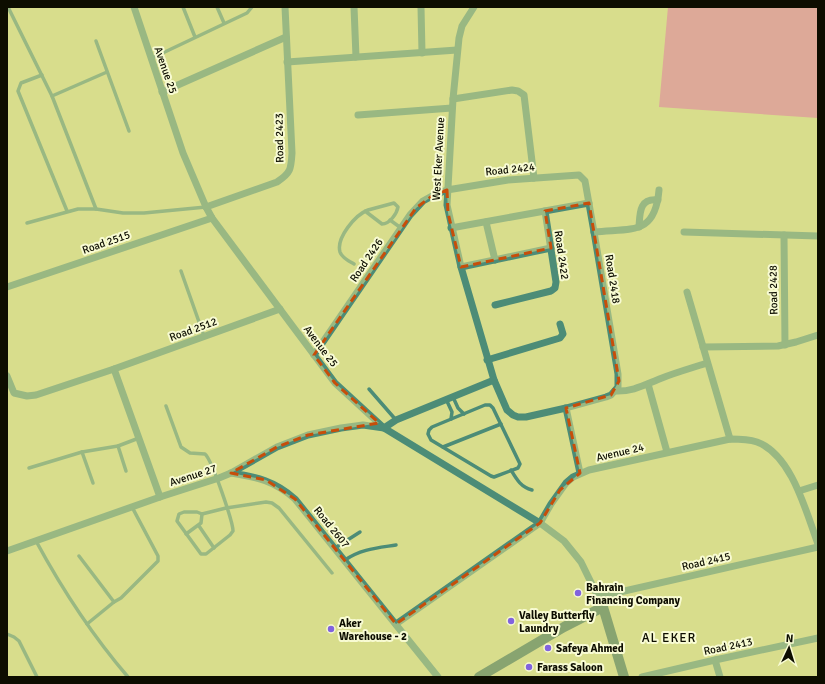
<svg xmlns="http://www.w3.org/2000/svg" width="825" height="684" font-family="Signika,sans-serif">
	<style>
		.water { fill: #e26aa6 }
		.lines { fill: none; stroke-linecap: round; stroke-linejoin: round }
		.lane { stroke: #4c8c77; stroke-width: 3.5 }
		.street { stroke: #4c8c77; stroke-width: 7 }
		.secondary { stroke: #27604f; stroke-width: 10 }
		.marked { fill: none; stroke: #c74e0a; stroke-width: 3; stroke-dasharray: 8 5; stroke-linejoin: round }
		.poi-dot { fill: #8163de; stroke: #f8fbd3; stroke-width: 1.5 }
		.labels { text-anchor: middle; stroke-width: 4; stroke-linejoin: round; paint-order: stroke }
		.street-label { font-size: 11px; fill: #0d0d00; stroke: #f8fbd3 }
		.poi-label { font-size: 11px; font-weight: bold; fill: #0d0d00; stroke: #f8fbd3; text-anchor: start }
		.quarter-label { font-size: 13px; letter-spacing: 1px; fill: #0d0d00; stroke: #f8fbd3 }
	</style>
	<rect width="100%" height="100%" fill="#d8dd8c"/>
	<!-- water -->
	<path class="water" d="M668,7H818V118L659,107Z"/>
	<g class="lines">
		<!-- lane -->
		<g class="lane">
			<path d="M8,7L52,96L96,209"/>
			<path d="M183,7L195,37"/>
			<path d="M217,7L224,23"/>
			<path d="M96,41L129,131"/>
			<path d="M150,59L247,13L252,7"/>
			<path d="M42,75L21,83L18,91L67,211"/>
			<path d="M52,96L107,72"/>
			<path d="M390,220L401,228"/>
			<path d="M27,223L78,209H96L123,213H144L206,207"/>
			<path d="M354,264C349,261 342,258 340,252C336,238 355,215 368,210L394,203L398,207C397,213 390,224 382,224L365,211"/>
			<path d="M181,271L204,336"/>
			<path d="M369,389L396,420"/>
			<path d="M453,397L458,408L464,414"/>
			<path d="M446,399L452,412L451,419"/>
			<path d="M485,405H490L493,408L520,464L518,468L494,477L491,476L431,440L428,434L429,430L432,427Z"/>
			<path d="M166,406L181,447L190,453L205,454C212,460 233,522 233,531L230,535L206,554H201L177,521L179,514L184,512H197L202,514L226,508L266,502L272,503L279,508L332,573"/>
			<path d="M118,446L126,471"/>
			<path d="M443,447L501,424"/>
			<path d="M82,452L93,483"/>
			<path d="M29,468L82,452L118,446L139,438"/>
			<path d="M511,470C517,480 521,487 532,490"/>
			<path d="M199,526L214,548"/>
			<path d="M186,534L201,523L202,514"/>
			<path d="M36,541C62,589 92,635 128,677"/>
			<path d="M335,548L360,532"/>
			<path d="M79,556L114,602L121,598L158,561V556L132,507"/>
			<path d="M345,560C361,549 377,548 396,545"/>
			<path d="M87,624L114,602"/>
			<path d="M7,634L14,637L19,641L37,677"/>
		</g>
		<!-- street -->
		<g class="street">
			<path d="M134,7L183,153L206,207L212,218L335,383L384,428L540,523L564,541L581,562L603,607"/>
			<path d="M354,7L356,57"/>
			<path d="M421,7L422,53"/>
			<path d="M287,62L457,50"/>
			<path d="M162,92L286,37"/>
			<path d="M453,99L512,90L518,91L524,95L534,178"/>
			<path d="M358,115L452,108"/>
			<path d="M206,207L277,182C291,173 291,169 292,153L285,7"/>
			<path d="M486,222L495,260"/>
			<path d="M639,227C640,213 639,198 658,200"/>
			<path d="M451,228L589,203"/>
			<path d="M594,232C632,228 655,236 659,190"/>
			<path d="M684,232L818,236"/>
			<path d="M784,235L785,345"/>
			<path d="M461,267L551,248"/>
			<path d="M7,287L212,218"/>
			<path d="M687,292L730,439"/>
			<path d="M495,305L551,291L555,288L556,282L545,211"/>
			<path d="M703,347L778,346L796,342L818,335"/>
			<path d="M314,355L410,215L423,201L432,196L447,190L508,180L579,175L585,181L594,232L618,374V387L611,395L606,397L566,408L526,417H518L513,415L507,410L494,380L461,267L447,205L453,99L459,38L462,26L474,7"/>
			<path d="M487,360L560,338L563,334L560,324"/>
			<path d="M114,369L160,497"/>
			<path d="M7,376L14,393L27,396L36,395L114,369L280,309"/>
			<path d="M648,384L667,452"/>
			<path d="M615,391C633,392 646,384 662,378C677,372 692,368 707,363"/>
			<path d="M566,408L580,473"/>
			<path d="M231,473C257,477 275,481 295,499L438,677"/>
			<path d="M799,491L818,485"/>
			<path d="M7,551L160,497L219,478L231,473L277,447L308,435L341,428L363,425L384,428L396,420L494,380"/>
			<path d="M598,597L818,547"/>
			<path d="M396,624L540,523L551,504L566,483L573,477L589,470L730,439C739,439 748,439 757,442C792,455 806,512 818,544"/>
			<path d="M715,660L720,677"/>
			<path d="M642,677L715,660L818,638"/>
		</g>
		<!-- secondary -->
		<path class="secondary" d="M479,677L564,627L603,607L624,677"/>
	</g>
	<!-- marked area -->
	<path d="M0 0H825V684H0ZM447,190L448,213L461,267L551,248L545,211L589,203L619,381L611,395L566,408L580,473L560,490L540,523L396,624L295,499L266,480L231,473L277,447L308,435L379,423L335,383L314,355L416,208L432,196Z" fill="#d8dd8c" fill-opacity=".55" fill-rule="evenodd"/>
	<path class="marked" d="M447,190L448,213L461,267L551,248L545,211L589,203L619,381L611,395L566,408L580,473L560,490L540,523L396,624L295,499L266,480L231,473L277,447L308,435L379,423L335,383L314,355L416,208L432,196Z"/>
	<!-- markers -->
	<g class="poi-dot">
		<circle cx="578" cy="593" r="4"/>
		<circle cx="511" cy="621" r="4"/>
		<circle cx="331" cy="629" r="4"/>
		<circle cx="548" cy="648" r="4"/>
		<circle cx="529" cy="667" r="4"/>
	</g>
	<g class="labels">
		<!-- street labels -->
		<g class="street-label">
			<text transform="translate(166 70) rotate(71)" y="4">Avenue 25</text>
			<text transform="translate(279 138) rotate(-91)" y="4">Road 2423</text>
			<text transform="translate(438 159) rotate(-87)" y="4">West Eker Avenue</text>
			<text transform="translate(510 169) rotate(-6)" y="4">Road 2424</text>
			<text transform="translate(106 242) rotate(-19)" y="4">Road 2515</text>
			<text transform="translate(562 255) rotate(82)" y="4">Road 2422</text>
			<text transform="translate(366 260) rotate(-56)" y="4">Road 2426</text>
			<text transform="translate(613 279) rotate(81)" y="4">Road 2418</text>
			<text transform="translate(773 290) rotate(-91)" y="4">Road 2428</text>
			<text transform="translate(193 329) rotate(-20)" y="4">Road 2512</text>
			<text transform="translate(321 346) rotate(53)" y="4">Avenue 25</text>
			<text transform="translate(620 452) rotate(-13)" y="4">Avenue 24</text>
			<text transform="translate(193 475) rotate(-18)" y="4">Avenue 27</text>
			<text transform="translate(332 527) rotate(51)" y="4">Road 2607</text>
			<text transform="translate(706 561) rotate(-13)" y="4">Road 2415</text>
			<text transform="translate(728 646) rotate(-12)" y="4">Road 2413</text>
		</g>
		<!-- poi labels -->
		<g class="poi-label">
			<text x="586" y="591">Bahrain<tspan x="586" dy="13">Financing Company</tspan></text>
			<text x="519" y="619">Valley Butterfly<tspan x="519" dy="13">Laundry</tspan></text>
			<text x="339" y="627">Aker<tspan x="339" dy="13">Warehouse - 2</tspan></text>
			<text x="556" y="652">Safeya Ahmed</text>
			<text x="537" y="671">Farass Saloon</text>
		</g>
		<!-- quarter labels -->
		<g class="quarter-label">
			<text x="669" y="642">AL EKER</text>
		</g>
	</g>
	<!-- border -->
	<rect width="825" height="684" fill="none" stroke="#0d0d00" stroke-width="16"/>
	<!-- north arrow -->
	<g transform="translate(789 648) rotate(4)" stroke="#f8fbd3" stroke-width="3" paint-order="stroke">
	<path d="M0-3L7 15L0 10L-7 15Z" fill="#0d0d00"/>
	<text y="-6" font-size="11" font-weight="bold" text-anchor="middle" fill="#0d0d00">N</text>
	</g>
</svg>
